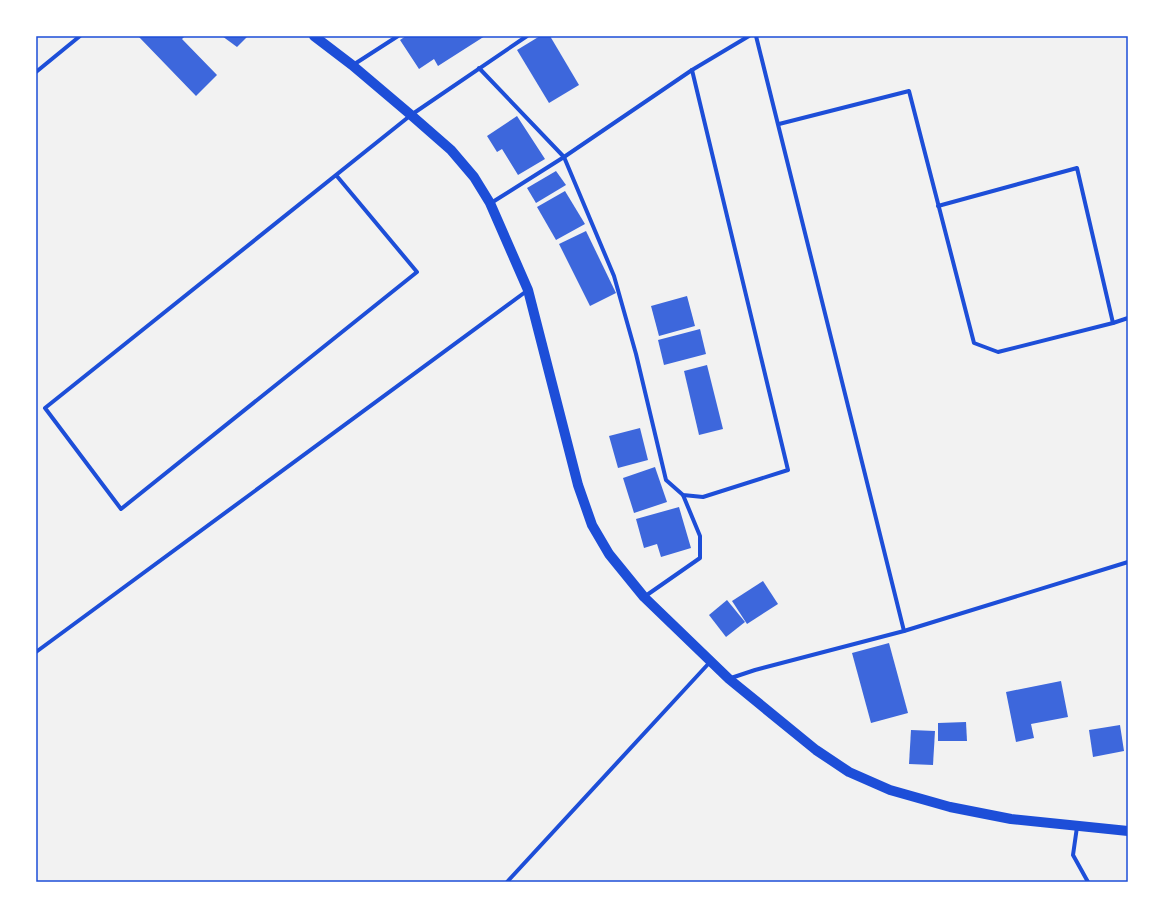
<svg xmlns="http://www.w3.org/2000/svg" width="1164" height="918" font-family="'Source Sans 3',sans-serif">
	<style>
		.building { fill: #3d67dc }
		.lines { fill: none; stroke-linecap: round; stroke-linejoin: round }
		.minor { stroke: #1d4ed8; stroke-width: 4 }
		.primary { stroke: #1d4ed8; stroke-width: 10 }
		.neatline { fill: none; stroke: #1d4ed8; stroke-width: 1.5 }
	</style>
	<rect width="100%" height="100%" fill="#f2f2f2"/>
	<!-- building -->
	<g class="building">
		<path d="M140,36H185L182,39L217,75L196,96L139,37Z"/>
		<path d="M222,36H248L237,47Z"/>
		<path d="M406,36H485L438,66L434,59L419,69L400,40Z"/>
		<path d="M540,36H550L579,85L549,103L517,50Z"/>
		<path d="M517,116L545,159L518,175L502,149L497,152L487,136Z"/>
		<path d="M556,171L566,185L536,203L527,188Z"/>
		<path d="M565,191L585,224L556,240L537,207Z"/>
		<path d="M586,231L616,293L590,306L559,244Z"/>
		<path d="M687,296L695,326L659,336L651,306Z"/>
		<path d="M700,329L706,354L664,365L658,340Z"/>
		<path d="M707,365L723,429L699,435L684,371Z"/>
		<path d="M640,428L648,460L618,468L609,436Z"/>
		<path d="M655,467L667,502L634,513L623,478Z"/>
		<path d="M679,507L691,548L661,557L657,544L644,548L636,519Z"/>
		<path d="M763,581L778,604L747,624L732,601Z"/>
		<path d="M727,600L745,622L726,637L709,615Z"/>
		<path d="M889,643L908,713L871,723L852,653Z"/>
		<path d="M1061,681L1068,717L1031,724L1034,738L1016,742L1006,692Z"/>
		<path d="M966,722L967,741H938V723Z"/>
		<path d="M1120,725L1124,751L1093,757L1089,730Z"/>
		<path d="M911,730L935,731L933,765L909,764Z"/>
	</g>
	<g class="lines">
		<!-- minor -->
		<g class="minor">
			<path d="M756,36L904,631"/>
			<path d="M353,65L398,36"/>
			<path d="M479,68L564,157L614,276L636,354L666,480L683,495L703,497L788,470L692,70"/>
			<path d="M36,72L80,36"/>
			<path d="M779,124L909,91L974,343L998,352L1113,323L1128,318"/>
			<path d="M336,175L417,272L121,509L45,408L411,115L527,36"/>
			<path d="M491,203L564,157L692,70L749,36"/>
			<path d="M938,206L1077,168L1113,323"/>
			<path d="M644,597L700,558V536L683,495"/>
			<path d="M36,652L528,290"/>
			<path d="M731,678L755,670L904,631L1128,562"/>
			<path d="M1077,827L1073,855L1088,882"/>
			<path d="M507,882L710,662"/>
		</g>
		<!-- primary -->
		<path class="primary" d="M314,36L352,65L411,115L451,150L474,177L490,203L528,290L578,485L592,525L609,554L644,597L729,679L816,750L849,772L890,790L950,807L1011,819L1128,831"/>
	</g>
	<!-- border -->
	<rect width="1164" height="918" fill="none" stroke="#ffffff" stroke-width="74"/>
	<rect x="37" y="37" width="1090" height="844" class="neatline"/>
</svg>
